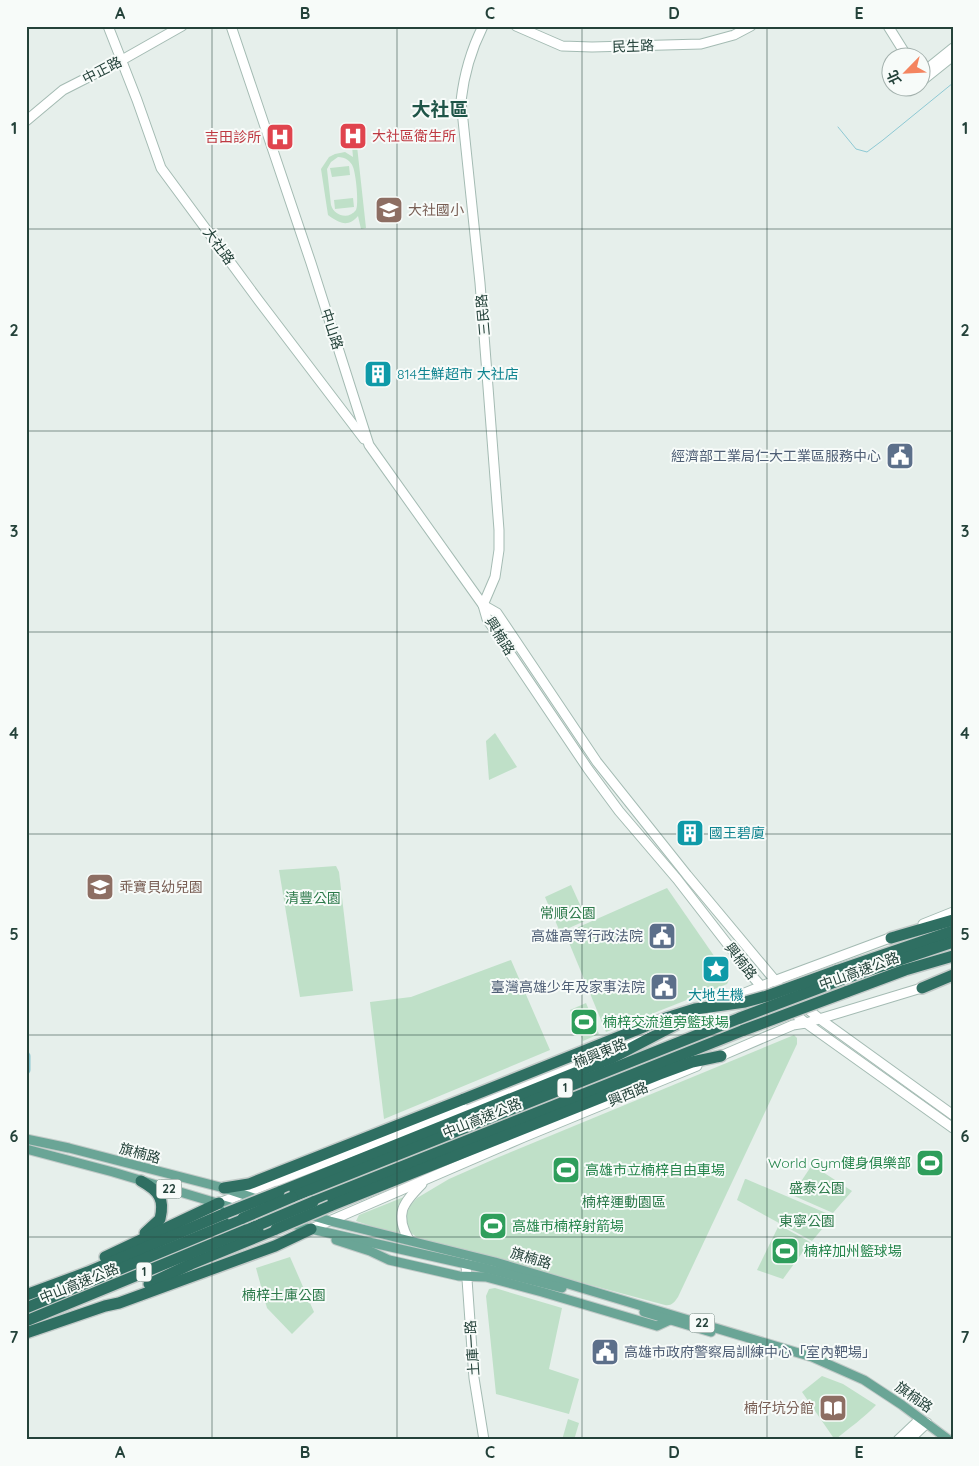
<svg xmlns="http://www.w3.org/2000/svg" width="979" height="1466" font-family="Quicksand,'Noto Sans TC',sans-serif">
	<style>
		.green { fill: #bfe0c8; fill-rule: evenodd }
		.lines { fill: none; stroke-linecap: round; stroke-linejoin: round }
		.stream { stroke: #8ec9d4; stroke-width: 1 }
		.river { stroke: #8ec9d4; stroke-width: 9 }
		.secondary-casing { stroke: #a4bbb3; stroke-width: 11 }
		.primary-casing { stroke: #c2cac8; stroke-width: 11 }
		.highway-casing { stroke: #c2cac8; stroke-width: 14 }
		.secondary { stroke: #fff; stroke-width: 9 }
		.primary { stroke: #6aa596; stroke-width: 9 }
		.highway { stroke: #2f6f62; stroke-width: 11 }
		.highway-bridge-casing { stroke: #c2cac8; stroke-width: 14; stroke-linecap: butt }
		.highway-bridge { stroke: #2f6f62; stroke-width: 11 }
		.grid { fill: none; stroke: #24423a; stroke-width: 1; stroke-opacity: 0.55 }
		.labels { text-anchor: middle; stroke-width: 4; stroke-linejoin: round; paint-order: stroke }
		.shield { fill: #f7fbf9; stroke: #637a73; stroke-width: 1 }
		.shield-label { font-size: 12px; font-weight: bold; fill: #24423a }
		.street-label { font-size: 14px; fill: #24423a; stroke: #f7fbf9 }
		.health-label { font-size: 14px; fill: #be3a42; stroke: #f7fbf9; text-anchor: start }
		.education-label { font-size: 14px; fill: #785e54; stroke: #f7fbf9; text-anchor: start }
		.culture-label { font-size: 14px; fill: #0d838f; stroke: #f7fbf9; text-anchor: start }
		.service-label { font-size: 14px; fill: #4e5e75; stroke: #f7fbf9; text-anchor: end }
		.park-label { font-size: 14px; fill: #2d7a4b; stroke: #f7fbf9 }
		.leisure-label { font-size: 14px; fill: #27864d; stroke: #f7fbf9; text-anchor: start }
		.district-label { font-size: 19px; font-weight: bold; fill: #1f5548; stroke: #f7fbf9 }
		.neatline { fill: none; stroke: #24423a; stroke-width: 2 }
		.grid-label { font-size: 16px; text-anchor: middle; font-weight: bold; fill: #24423a }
	</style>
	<rect width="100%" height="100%" fill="#e6efeb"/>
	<!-- green -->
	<g class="green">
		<path d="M352,146H357L366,228L361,229L358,216C348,228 339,223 328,215L321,169L329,157L335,154L345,152L353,157ZM338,157C345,157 351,161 353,167C356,174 359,205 356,210C349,220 334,216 331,205L327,169L331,162Z"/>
		<path d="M349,166L350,175L332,177L330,168Z"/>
		<path d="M353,198L354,207L335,209L334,200Z"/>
		<path d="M495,733L517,767L489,780L486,741Z"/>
		<path d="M336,866L339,872L353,991L300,997L279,870Z"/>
		<path d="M571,885L587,920L560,932L545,897Z"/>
		<path d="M667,888L728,976L729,980L727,984L606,1032L565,933Z"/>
		<path d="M511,960L550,1050L384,1119L370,1002L411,997Z"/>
		<path d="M586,1003L599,1034L583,1041L570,1010Z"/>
		<path d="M794,1035L797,1038V1044L678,1297C674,1303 671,1306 665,1305L419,1239L410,1232L407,1222V1213L410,1206L417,1198L449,1179L499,1157Z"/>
		<path d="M812,1165L852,1191L833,1213L792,1195Z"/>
		<path d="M745,1179H746L833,1216L812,1241L737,1200Z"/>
		<path d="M409,1195L401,1236L356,1221L359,1215Z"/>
		<path d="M779,1225L810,1242L783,1279L757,1270Z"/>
		<path d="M290,1257L314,1312L292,1334L267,1308L256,1268Z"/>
		<path d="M495,1288L562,1308L549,1369L579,1379L569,1414L496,1394L486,1296L489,1289Z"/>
		<path d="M822,1376L843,1384L876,1405C864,1418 849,1428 835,1440L802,1392Z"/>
		<path d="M568,1419L579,1423L574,1440H562Z"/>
	</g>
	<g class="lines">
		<!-- stream -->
		<path class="stream" d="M838,127L856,149L867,152L883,140L953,83"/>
		<!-- river -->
		<path class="river" d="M26,1056V1070"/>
		<defs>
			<g id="secondary">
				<path d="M108,26L137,100L161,168L259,301L364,439"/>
				<path d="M231,26L311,263L369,445L483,605L487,619L588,769L619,811L677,879L753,977L761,986L806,1023L953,1128"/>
				<path d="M483,26C471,50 464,74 461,101L480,283L499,530V550L495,577L483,605"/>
				<path d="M516,26L562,46L592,47L701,44L734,35L751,26"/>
				<path d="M888,26L908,58"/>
				<path d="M922,73L953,48"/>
				<path d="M922,78L923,80L953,56"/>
				<path d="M26,121L63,90L122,60L182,26"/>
				<path d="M483,605L497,613L597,762L687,875L778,984"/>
				<path d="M923,924L953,912"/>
				<path d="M790,995L820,1019L953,1115"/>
				<path d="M720,1003L774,981L895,936"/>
				<path d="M716,1058L793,1025L806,1023L928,986"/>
				<path d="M219,1203L376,1143L649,1034"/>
				<path d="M311,1229L524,1137L697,1066"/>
				<path d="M409,1240C394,1214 403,1203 422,1184"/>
				<path d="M468,1258L466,1265L474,1378L484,1440"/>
				<path d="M898,1440L917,1422L927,1423"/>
				<path d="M909,1440L927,1423"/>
			</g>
			<g id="primary">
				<path d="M26,1139L69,1148L224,1188L260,1200"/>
				<path d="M26,1149L113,1172L237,1209"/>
				<path d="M273,1204L330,1221L495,1262L812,1357L864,1380L902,1405L949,1440"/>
				<path d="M288,1223L311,1229L488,1269L562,1288"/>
				<path d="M336,1240L370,1251L389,1260L459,1276L486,1277L542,1292L657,1326L670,1320"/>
				<path d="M644,1312L711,1332"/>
			</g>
			<g id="highway">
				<path d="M891,938L953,920"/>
				<path d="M836,971L953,931"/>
				<path d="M840,980L953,942"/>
				<path d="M922,988L953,975"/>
				<path d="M846,992L905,970L953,956"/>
				<path d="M141,1181C159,1191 165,1199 160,1219L145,1233"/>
				<path d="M224,1188L249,1184L464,1099"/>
				<path d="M279,1192L612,1058L692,1016"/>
				<path d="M292,1197L740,1018"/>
				<path d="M313,1202L744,1030"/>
				<path d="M330,1206L660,1074L692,1062L721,1056"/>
				<path d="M105,1257L219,1203"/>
				<path d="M149,1284L191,1264L276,1229"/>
				<path d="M26,1295L88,1272L226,1213"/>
				<path d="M26,1308L243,1218"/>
				<path d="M26,1321L261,1224"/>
				<path d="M26,1333L105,1306L119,1303L275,1246L311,1229"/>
			</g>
		</defs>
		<!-- secondary casing -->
		<use href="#secondary" class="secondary-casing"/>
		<!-- primary casing -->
		<use href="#primary" class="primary-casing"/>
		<!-- highway casing -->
		<use href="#highway" class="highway-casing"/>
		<!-- secondary -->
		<use href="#secondary" class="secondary"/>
		<!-- primary -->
		<use href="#primary" class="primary"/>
		<!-- highway -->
		<use href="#highway" class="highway"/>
		<defs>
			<g id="highway-bridge">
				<path d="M740,1018L840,980"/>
				<path d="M744,1030L846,992"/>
				<path d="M464,1099L666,1018L695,1009L745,1002L767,996L836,971"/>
				<path d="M226,1213L279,1192"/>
				<path d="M243,1218L292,1197"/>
				<path d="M261,1224L313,1202"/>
				<path d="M276,1229L330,1206"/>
			</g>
		</defs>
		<!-- highway-bridge casing -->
		<use href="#highway-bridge" class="highway-bridge-casing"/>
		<!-- highway-bridge -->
		<use href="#highway-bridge" class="highway-bridge"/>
	</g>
	<!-- grid -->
	<path class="grid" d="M212,26V1440M397,26V1440M582,26V1440M767,26V1440M26,229H953M26,431H953M26,632H953M26,834H953M26,1035H953M26,1237H953"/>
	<!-- icons -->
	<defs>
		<symbol id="hospital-square" viewBox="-11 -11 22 22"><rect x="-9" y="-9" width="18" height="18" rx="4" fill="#e0444e" stroke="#f7fbf9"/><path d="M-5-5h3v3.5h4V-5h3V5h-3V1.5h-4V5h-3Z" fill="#fff"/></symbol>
		<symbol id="school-square" viewBox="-11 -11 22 22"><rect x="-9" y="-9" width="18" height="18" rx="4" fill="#8d6e63" stroke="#f7fbf9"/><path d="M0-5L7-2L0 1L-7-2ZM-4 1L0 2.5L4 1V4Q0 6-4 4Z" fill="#fff"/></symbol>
		<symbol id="building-square" viewBox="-11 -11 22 22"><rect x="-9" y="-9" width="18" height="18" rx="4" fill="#0f9aa8" stroke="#f7fbf9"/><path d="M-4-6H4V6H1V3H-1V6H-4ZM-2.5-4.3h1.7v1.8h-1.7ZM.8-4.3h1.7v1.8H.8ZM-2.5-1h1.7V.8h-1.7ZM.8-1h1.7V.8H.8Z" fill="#fff"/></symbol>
		<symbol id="civic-square" viewBox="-11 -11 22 22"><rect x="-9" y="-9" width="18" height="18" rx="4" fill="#5c6f8a" stroke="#f7fbf9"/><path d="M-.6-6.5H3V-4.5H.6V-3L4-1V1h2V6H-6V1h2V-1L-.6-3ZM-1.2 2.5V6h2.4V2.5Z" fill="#fff"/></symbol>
		<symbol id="sight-square" viewBox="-11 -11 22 22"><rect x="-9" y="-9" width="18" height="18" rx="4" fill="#0f9aa8" stroke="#f7fbf9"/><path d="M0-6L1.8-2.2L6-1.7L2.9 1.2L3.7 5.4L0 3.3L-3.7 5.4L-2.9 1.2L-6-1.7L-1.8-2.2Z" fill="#fff"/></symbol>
		<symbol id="stadium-square" viewBox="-11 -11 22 22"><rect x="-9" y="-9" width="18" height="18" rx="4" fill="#2e9e5b" stroke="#f7fbf9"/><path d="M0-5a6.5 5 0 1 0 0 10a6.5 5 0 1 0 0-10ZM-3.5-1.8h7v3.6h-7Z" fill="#fff"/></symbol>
		<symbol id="library-square" viewBox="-11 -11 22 22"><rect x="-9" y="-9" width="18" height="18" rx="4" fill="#8d6e63" stroke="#f7fbf9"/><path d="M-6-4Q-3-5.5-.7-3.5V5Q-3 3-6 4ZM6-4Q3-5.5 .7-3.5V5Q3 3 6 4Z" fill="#fff"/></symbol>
	</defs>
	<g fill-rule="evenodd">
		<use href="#hospital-square" x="337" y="120" width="32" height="32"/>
		<use href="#hospital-square" x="264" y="121" width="32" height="32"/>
		<use href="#school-square" x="373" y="194" width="32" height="32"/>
		<use href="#building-square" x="362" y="358" width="32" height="32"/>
		<use href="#civic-square" x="884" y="440" width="32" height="32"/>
		<use href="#building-square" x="674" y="817" width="32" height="32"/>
		<use href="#school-square" x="84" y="871" width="32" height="32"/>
		<use href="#civic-square" x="646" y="920" width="32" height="32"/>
		<use href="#sight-square" x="700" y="953" width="32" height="32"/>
		<use href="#civic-square" x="648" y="971" width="32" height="32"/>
		<use href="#stadium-square" x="568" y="1006" width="32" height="32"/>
		<use href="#stadium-square" x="914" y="1147" width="32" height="32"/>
		<use href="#stadium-square" x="550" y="1154" width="32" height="32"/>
		<use href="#stadium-square" x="477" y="1210" width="32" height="32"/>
		<use href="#stadium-square" x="769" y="1235" width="32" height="32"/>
		<use href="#civic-square" x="589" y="1336" width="32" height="32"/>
		<use href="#library-square" x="817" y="1392" width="32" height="32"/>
	</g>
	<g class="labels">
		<!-- shield labels -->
		<g class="shield">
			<rect x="557.5" y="1078.5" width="15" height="19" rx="4"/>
			<rect x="156.5" y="1179.5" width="25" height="19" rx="4"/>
			<rect x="136.5" y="1262.5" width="15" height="19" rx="4"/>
			<rect x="689.5" y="1313.5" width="25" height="19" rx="4"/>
		</g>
		<g class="shield-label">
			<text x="565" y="1092">1</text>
			<text x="169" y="1193">22</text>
			<text x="144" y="1276">1</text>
			<text x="702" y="1327">22</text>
		</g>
		<!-- street labels -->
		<g class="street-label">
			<text transform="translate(633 46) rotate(-2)" y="5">民生路</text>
			<text transform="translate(102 70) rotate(-27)" y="5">中正路</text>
			<text transform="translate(219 246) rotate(54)" y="5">大社路</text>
			<text transform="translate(483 315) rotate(-95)" y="5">三民路</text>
			<text transform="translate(332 329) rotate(72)" y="5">中山路</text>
			<text transform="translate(500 636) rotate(58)" y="5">興楠路</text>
			<text transform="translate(741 961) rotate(52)" y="5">興楠路</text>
			<text transform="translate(859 971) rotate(-20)" y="5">中山高速公路</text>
			<text transform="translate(600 1053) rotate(-22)" y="5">楠興東路</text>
			<text transform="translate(628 1094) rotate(-22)" y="5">興西路</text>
			<text transform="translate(482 1118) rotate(-22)" y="5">中山高速公路</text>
			<text transform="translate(140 1153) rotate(15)" y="5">旗楠路</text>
			<text transform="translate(531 1258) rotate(17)" y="5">旗楠路</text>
			<text transform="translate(79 1283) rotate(-22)" y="5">中山高速公路</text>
			<text transform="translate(472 1348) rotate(-94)" y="5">土庫一路</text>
			<text transform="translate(914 1397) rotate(35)" y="5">旗楠路</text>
		</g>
		<!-- health labels -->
		<g class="health-label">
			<text x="372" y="141">大社區衛生所</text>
			<text x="261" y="142" text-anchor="end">吉田診所</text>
		</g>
		<!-- education labels -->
		<g class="education-label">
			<text x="408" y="215">大社國小</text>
			<text x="119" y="892">乖寶貝幼兒園</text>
			<text x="814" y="1413" text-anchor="end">楠仔坑分館</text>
		</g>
		<!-- culture labels -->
		<g class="culture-label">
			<text x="397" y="379">814生鮮超市 大社店</text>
			<text x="709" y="838">國王碧廈</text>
			<text x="716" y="1000" text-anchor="middle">大地生機</text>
		</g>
		<!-- service labels -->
		<g class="service-label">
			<text x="881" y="461">經濟部工業局仁大工業區服務中心</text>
			<text x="643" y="941">高雄高等行政法院</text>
			<text x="645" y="992">臺灣高雄少年及家事法院</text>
			<text x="624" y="1357" text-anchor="start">高雄市政府警察局訓練中心「室內靶場」</text>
		</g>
		<!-- park labels -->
		<g class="park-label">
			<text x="313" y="903">清豐公園</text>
			<text x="568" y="918">常順公園</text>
			<text x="817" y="1193">盛泰公園</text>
			<text x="624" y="1207">楠梓運動園區</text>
			<text x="807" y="1226">東寧公園</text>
			<text x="284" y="1300">楠梓土庫公園</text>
		</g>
		<!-- leisure labels -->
		<g class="leisure-label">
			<text x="603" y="1027">楠梓交流道旁籃球場</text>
			<text x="911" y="1168" text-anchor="end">World Gym健身俱樂部</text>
			<text x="585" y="1175">高雄市立楠梓自由車場</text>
			<text x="512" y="1231">高雄市楠梓射箭場</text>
			<text x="804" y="1256">楠梓加州籃球場</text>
		</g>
		<!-- district labels -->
		<g class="district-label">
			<text x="440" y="116">大社區</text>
		</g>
	</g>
	<!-- border -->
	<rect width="979" height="1466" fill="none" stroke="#f7fbf9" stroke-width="55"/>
	<!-- north arrow -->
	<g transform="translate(906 72) rotate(246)"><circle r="24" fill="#f7fbf9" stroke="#a3b1ad"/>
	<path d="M0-4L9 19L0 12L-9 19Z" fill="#f4845f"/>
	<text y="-8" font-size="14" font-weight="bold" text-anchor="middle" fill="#24423a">北</text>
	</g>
	<rect x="28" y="28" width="924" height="1410" class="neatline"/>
	<g class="grid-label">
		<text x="120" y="19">A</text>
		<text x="305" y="19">B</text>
		<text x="490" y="19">C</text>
		<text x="674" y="19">D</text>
		<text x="859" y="19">E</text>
		<text x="14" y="134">1</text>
		<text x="965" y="134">1</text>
		<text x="14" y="336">2</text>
		<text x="965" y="336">2</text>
		<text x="14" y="537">3</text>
		<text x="965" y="537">3</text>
		<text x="14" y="739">4</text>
		<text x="965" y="739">4</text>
		<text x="14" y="940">5</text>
		<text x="965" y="940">5</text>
		<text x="14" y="1142">6</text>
		<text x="965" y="1142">6</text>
		<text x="14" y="1343">7</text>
		<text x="965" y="1343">7</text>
		<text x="120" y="1458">A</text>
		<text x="305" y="1458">B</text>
		<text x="490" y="1458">C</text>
		<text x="674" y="1458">D</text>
		<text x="859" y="1458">E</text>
	</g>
</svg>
